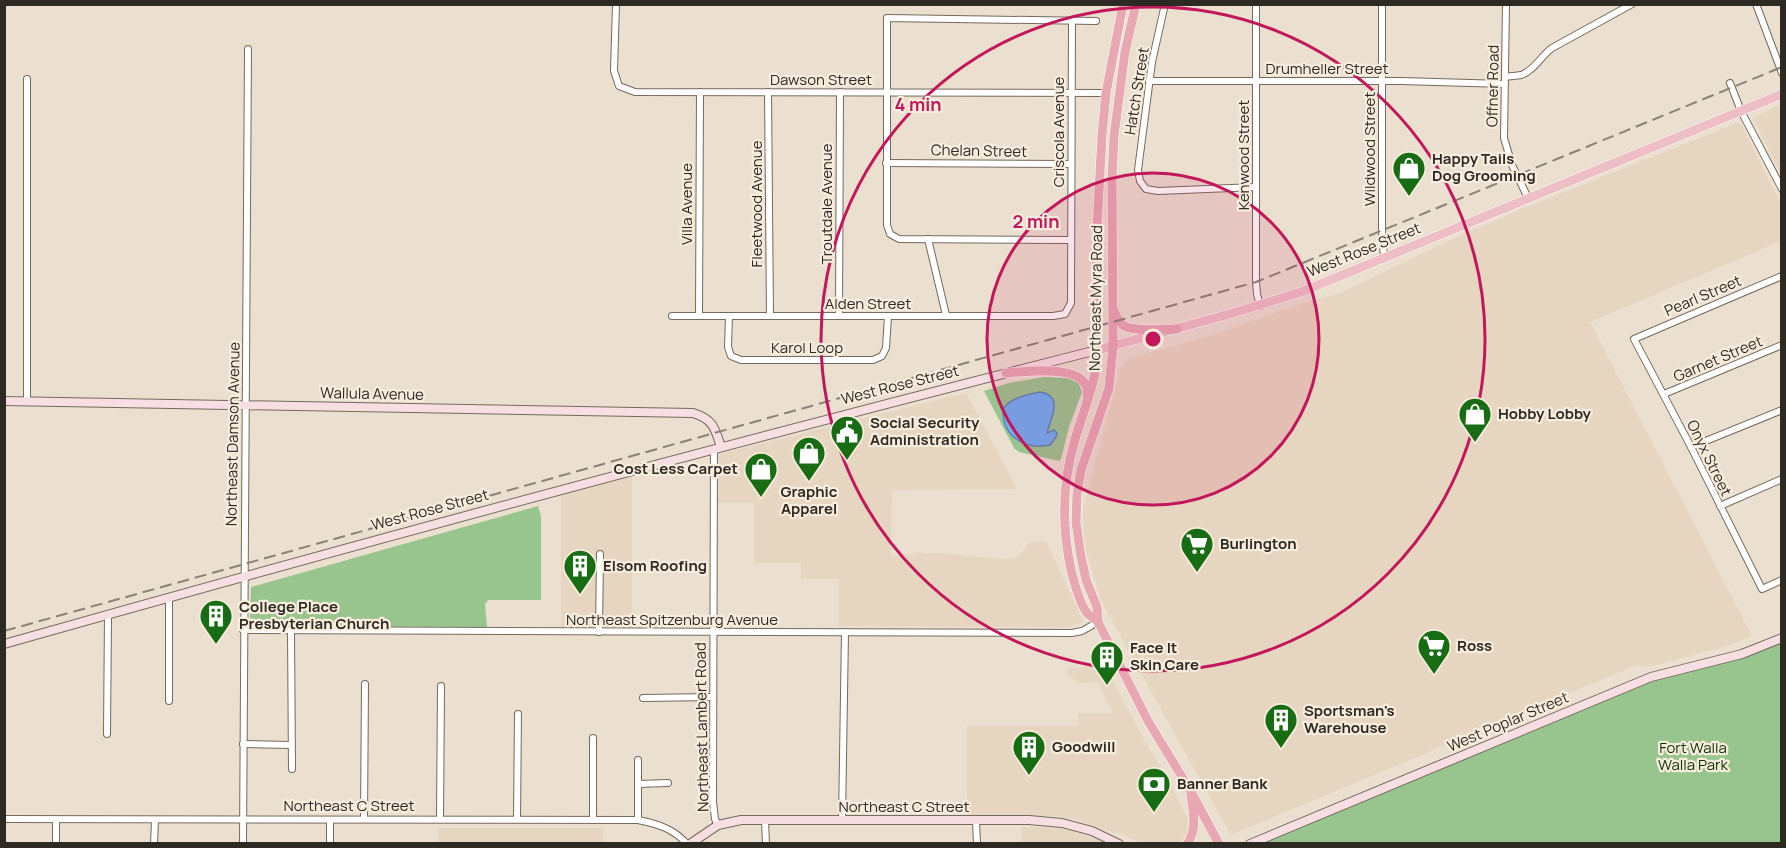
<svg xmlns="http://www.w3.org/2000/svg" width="1786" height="848" font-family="Manrope,sans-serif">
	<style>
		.built { fill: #e6d5c0 }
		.green { fill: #98c58e }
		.water { fill: #6faff3; stroke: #5b87b5; stroke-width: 1.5 }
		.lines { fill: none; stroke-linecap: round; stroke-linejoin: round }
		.minor-casing { stroke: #746a5d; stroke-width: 8 }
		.secondary-casing { stroke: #746a5d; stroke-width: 10 }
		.primary-casing { stroke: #fff; stroke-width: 10 }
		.trunk-casing { stroke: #fff; stroke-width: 10 }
		.minor { stroke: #fff; stroke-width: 6 }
		.secondary { stroke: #f6dee2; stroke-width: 8 }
		.primary { stroke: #edbec5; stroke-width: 9 }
		.trunk { stroke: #e7a8b2; stroke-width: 9 }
		.rail { stroke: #8a8278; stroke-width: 2; stroke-dasharray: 12 6; stroke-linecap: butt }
		.ring { fill: none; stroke: #c2185b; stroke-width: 3 }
		.labels { text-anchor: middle; stroke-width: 4.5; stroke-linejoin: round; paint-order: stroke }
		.street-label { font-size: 15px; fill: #2d2923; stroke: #f8ecdd }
		.poi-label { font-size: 15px; font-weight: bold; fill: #2d2923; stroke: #f8ecdd; text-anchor: start }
		.park-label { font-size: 15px; fill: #0b3402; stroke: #f8ecdd }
		.centre { fill: #c2185b; stroke: #f8ecdd; stroke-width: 3 }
		.ring-label { font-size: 18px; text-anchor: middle; font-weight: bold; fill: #c2185b; stroke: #f8ecdd; stroke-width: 4.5; stroke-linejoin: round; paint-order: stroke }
	</style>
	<rect width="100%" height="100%" fill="#ebdfd0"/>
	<!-- built -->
	<g class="built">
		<path d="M1781,104V175L1753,118Z"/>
		<path d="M1740,122L1781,204V241L1590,322L1752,636L1726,646L1648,667L1636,665L1231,835L1101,601L1084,543L1083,508L1121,367L1130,358L1213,335L1306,302L1341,293L1450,240L1532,205Z"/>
		<path d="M966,393L1017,489L892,490L891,556L922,552L923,554L939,553L987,558L1011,559L1020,556L1027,545L1031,542L1046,541L1084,622L1068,627L839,626V579H801V563H754V503H716V490H719V454Z"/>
		<path d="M632,475V628L561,627V495Z"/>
		<path d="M1102,660L1143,738L1170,783L1187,817L1189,825L1187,836L1178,843H1141L1116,832V834L1077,820L1054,816H967V726H1078V713H1113L1098,682L1078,683L1067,674V668L1092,666Z"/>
		<path d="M1021,827H1044L1065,829L1095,838L1108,843H1022Z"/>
		<path d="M438,828H603V843H439Z"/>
	</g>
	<!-- green -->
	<g class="green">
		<path d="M1044,377L1069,378L1075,381L1079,384L1082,392L1069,427L1061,459L1059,461L1019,452L1014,448L984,391L1009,383Z"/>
		<path d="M538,506L541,516V600H488L485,604L487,627L254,626L250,621L251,587Z"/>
		<path d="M1781,638V843L1250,844L1651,677Z"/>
	</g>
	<!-- water -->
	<path class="water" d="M1040,392C1065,396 1050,419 1047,433L1054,430L1057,433L1056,437L1050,445C1025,450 1002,437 1003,409C1011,397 1028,395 1040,392Z"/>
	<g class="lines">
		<defs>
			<g id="minor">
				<path d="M616,4L614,71L619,86L635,92L1106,93"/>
				<path d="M1165,4L1152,62L1138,170L1140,181L1146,189L1158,191L1256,187"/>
				<path d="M1256,4V282L1257,294L1260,306"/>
				<path d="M1382,4V230L1384,258"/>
				<path d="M1506,4L1504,138L1512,165L1528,198"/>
				<path d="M1756,4L1782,73"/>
				<path d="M1505,77C1510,76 1516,76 1521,75C1534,71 1541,56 1552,48L1632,4"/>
				<path d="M27,79V402"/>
				<path d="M1149,81H1401L1505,84"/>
				<path d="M1730,83L1741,111L1782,189"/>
				<path d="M768,92L770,316"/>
				<path d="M886,163L1071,164"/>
				<path d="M928,239L946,315"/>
				<path d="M1071,240L899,239L890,234L887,225V18L1096,21"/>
				<path d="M1782,276L1634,339L1691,447L1762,589L1782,580"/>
				<path d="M672,316H1053L1065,314L1071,303L1072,21"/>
				<path d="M699,316L700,92"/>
				<path d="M729,316L728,347L731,356L741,360H873L882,356L886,348L888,316"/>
				<path d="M839,316L840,92"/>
				<path d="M1664,394L1782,345"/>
				<path d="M1691,447L1782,410"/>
				<path d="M714,449L713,802L715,819L718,825"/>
				<path d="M1720,506L1782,479"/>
				<path d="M243,630L1072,633L1082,631L1098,622"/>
				<path d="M291,630L292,769"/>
				<path d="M599,632L600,554"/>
				<path d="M643,698L713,697"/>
				<path d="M169,701V598"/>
				<path d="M107,734L108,615"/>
				<path d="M593,738V820"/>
				<path d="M243,744L291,745"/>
				<path d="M638,760V820"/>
				<path d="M638,784L668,783"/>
				<path d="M4,819L638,820C658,824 674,829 687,844"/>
				<path d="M364,819L365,684"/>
				<path d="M440,819L441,686"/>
				<path d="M517,819L518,714"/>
				<path d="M330,820V844"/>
				<path d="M765,821L766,844"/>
				<path d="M842,821L845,632"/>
				<path d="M976,821L977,844"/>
				<path d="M56,844V820"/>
				<path d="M154,844L155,820"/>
				<path d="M243,844L248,49"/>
			</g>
			<g id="secondary">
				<path d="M4,401L693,413C713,419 715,428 721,447"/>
				<path d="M4,644C367,541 731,443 1097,350"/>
				<path d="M690,844L718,825L741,820H1029L1062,823L1092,831L1119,844"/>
				<path d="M1250,844L1651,677L1742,654L1782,638"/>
			</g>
			<path id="primary" d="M1097,350L1230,314L1301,292L1782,94"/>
			<g id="trunk">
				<path d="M1136,4L1125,52L1114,136L1112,180L1113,346L1109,388L1081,470L1077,494L1076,522L1080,551L1086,580L1097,607L1098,622L1148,721L1190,790L1219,844"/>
				<path d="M1114,310C1116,316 1119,323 1124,326C1136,332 1164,329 1177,329"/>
				<path d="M1006,373C1026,372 1092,362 1087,396"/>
				<path d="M1098,622C1095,619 1090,616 1087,613C1080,604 1074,582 1071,570C1062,528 1062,485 1074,443C1081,418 1091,394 1096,369L1097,227L1102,135L1106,93L1123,4"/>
				<path d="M1187,844C1198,828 1193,814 1191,795"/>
			</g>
		</defs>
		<!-- minor casing -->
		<use href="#minor" class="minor-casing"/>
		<!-- secondary casing -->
		<use href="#secondary" class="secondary-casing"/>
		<!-- primary casing -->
		<use href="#primary" class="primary-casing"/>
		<!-- trunk casing -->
		<use href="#trunk" class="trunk-casing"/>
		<!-- minor -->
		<use href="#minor" class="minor"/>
		<!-- secondary -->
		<use href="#secondary" class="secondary"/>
		<!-- primary -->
		<use href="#primary" class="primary"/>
		<!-- trunk -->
		<use href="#trunk" class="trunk"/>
		<!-- rail -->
		<path class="rail" d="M4,631L1256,282L1782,67"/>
	</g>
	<!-- distance rings -->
	<circle cx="1153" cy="339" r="166" fill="#c2185b" fill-opacity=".12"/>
	<g class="ring">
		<circle cx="1153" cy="339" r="166"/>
		<circle cx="1153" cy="339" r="332"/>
	</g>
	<!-- icons -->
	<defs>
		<symbol id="shop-pin" viewBox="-11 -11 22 30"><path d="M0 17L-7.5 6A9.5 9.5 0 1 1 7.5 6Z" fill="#176c14" stroke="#f8ecdd"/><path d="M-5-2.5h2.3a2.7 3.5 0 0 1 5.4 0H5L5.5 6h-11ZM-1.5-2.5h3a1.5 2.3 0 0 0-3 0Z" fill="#fff"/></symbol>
		<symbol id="civic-pin" viewBox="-11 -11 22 30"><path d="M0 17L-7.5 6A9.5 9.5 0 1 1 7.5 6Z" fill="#176c14" stroke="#f8ecdd"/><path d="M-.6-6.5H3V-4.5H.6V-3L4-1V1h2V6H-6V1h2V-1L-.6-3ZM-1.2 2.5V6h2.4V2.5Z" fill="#fff"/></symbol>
		<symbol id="supermarket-pin" viewBox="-11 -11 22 30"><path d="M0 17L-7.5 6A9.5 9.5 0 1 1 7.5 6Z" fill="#176c14" stroke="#f8ecdd"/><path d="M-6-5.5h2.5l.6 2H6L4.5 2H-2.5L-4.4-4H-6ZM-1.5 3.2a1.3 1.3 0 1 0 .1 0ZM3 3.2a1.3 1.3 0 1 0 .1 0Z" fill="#fff"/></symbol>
		<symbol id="building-pin" viewBox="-11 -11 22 30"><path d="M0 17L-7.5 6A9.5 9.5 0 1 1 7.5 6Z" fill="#176c14" stroke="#f8ecdd"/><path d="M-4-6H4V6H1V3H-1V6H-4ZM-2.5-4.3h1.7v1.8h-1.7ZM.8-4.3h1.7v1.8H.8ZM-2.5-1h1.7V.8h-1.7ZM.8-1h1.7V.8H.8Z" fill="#fff"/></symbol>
		<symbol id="bank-pin" viewBox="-11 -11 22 30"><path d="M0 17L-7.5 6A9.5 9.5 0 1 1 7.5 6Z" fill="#176c14" stroke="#f8ecdd"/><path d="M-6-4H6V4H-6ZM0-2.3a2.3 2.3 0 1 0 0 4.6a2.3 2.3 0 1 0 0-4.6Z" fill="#fff"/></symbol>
	</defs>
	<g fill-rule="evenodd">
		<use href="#shop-pin" x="1390" y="149" width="38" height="52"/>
		<use href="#shop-pin" x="1456" y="395" width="38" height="52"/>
		<use href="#civic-pin" x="828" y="413" width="38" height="52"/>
		<use href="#shop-pin" x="790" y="434" width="38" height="52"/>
		<use href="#shop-pin" x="742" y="450" width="38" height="52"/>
		<use href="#supermarket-pin" x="1178" y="525" width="38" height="52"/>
		<use href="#building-pin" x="561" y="547" width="38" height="52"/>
		<use href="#building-pin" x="197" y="597" width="38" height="52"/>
		<use href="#supermarket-pin" x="1415" y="627" width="38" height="52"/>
		<use href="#building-pin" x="1088" y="638" width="38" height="52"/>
		<use href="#building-pin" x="1262" y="701" width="38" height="52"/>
		<use href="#building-pin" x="1010" y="728" width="38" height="52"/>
		<use href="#bank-pin" x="1135" y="765" width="38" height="52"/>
	</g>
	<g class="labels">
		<!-- street labels -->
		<g class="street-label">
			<text x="1327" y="74">Drumheller Street</text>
			<text x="821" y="85">Dawson Street</text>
			<text transform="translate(1493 86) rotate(-89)" y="5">Offner Road</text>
			<text transform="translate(1137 91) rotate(-81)" y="5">Hatch Street</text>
			<text transform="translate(1059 132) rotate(-90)" y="5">Criscola Avenue</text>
			<text transform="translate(1370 149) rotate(-90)" y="5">Wildwood Street</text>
			<text transform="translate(979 151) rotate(1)" y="5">Chelan Street</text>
			<text transform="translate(1244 155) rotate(-90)" y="5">Kenwood Street</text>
			<text transform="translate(687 204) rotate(-90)" y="5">Villa Avenue</text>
			<text transform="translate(757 204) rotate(-90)" y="5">Fleetwood Avenue</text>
			<text transform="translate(827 204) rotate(-90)" y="5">Troutdale Avenue</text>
			<text transform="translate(1364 250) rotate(-22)" y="5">West Rose Street</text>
			<text transform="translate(1703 296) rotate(-23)" y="5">Pearl Street</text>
			<text transform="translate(1096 298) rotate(-89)" y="5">Northeast Myra Road</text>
			<text x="868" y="309">Alden Street</text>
			<text x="807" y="353">Karol Loop</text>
			<text transform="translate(1718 359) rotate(-23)" y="5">Garnet Street</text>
			<text transform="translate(900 385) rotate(-14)" y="5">West Rose Street</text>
			<text transform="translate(372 394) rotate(1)" y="5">Wallula Avenue</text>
			<text transform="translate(233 434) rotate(-89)" y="5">Northeast Damson Avenue</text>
			<text transform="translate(1709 458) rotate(64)" y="5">Onyx Street</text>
			<text transform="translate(430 510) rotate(-15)" y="5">West Rose Street</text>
			<text x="672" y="625">Northeast Spitzenburg Avenue</text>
			<text transform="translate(1508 722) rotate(-23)" y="5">West Poplar Street</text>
			<text transform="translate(702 727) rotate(-91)" y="5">Northeast Lambert Road</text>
			<text x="349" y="811">Northeast C Street</text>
			<text x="904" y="812">Northeast C Street</text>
		</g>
		<!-- poi labels -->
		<g class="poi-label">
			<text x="1432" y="164">Happy Tails<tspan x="1432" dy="17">Dog Grooming</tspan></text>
			<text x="1498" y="419">Hobby Lobby</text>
			<text x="870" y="428">Social Security<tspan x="870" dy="17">Administration</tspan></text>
			<text x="738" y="474" text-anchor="end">Cost Less Carpet</text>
			<text x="809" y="497" text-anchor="middle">Graphic<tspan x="809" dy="17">Apparel</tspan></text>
			<text x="1220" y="549">Burlington</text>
			<text x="603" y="571">Elsom Roofing</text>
			<text x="239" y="612">College Place<tspan x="239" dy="17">Presbyterian Church</tspan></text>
			<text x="1457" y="651">Ross</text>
			<text x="1130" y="653">Face It<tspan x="1130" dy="17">Skin Care</tspan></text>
			<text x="1304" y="716">Sportsman's<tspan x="1304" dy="17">Warehouse</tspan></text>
			<text x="1052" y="752">Goodwill</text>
			<text x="1177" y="789">Banner Bank</text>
		</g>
		<!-- park labels -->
		<g class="park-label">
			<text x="1693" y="753">Fort Walla<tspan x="1693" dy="17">Walla Park</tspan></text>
		</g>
	</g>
	<circle cx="1153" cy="339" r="9" class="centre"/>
	<g class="ring-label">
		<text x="918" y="111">4 min</text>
		<text x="1036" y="228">2 min</text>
	</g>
	<!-- border -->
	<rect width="1786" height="848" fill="none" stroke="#2d2923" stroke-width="12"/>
</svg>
